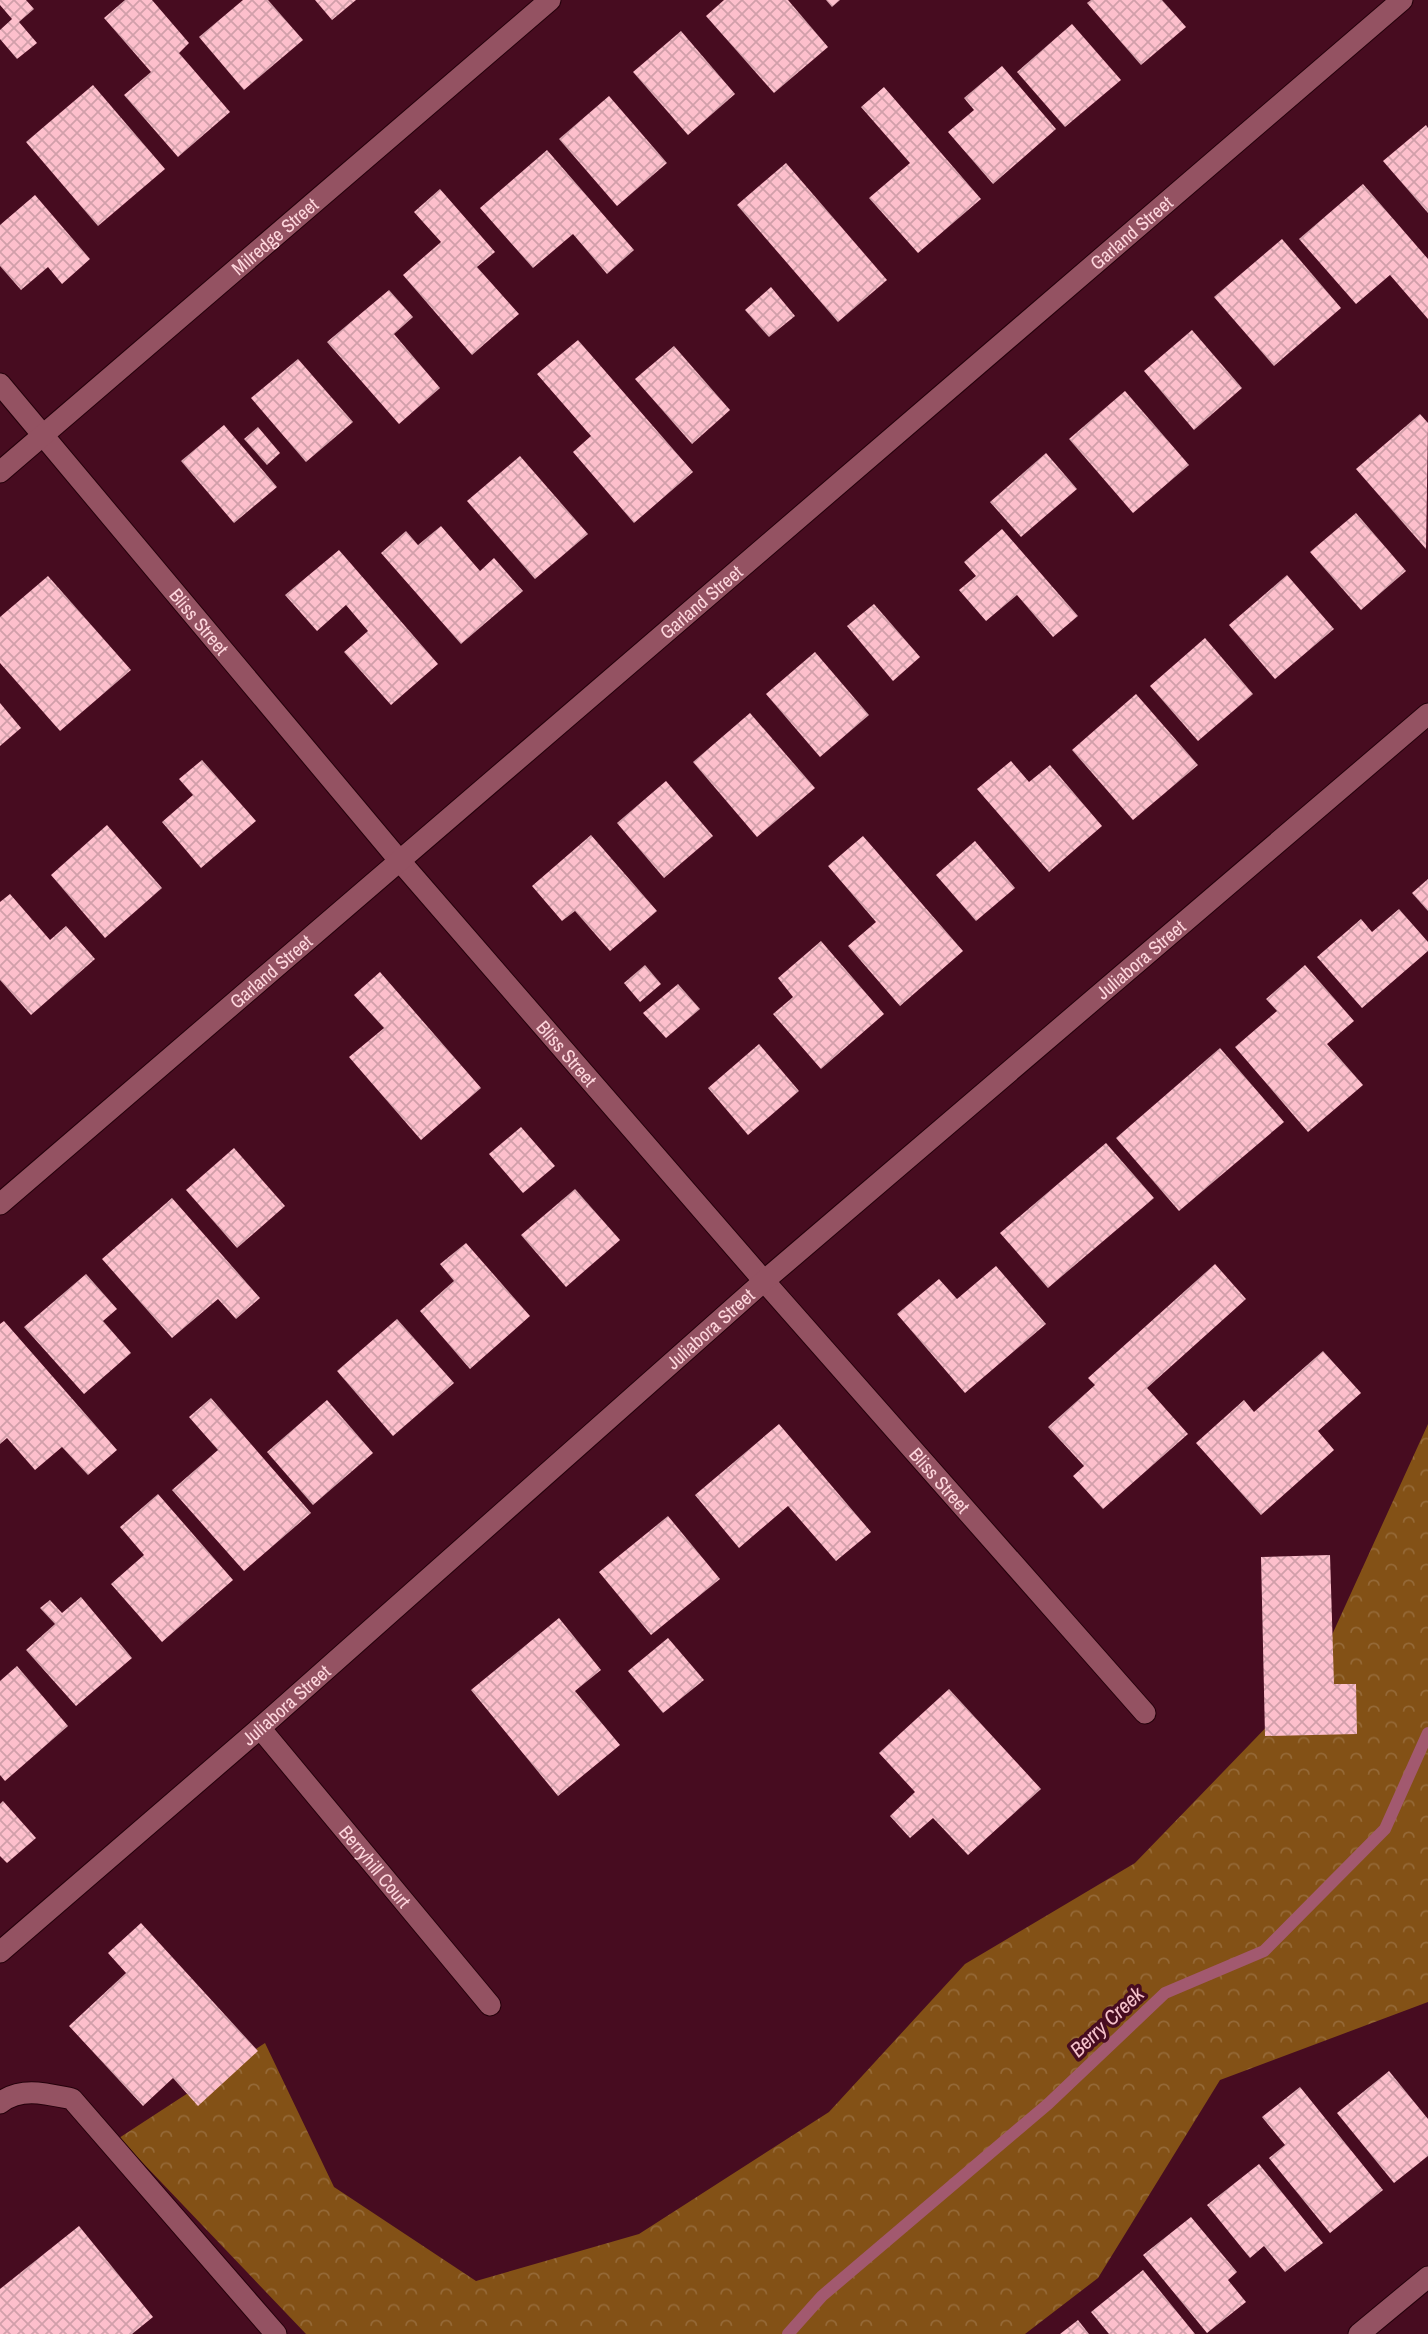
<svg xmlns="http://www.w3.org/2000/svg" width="1428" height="2334" font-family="'Archivo Narrow',sans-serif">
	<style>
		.forest { fill: url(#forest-crowns) }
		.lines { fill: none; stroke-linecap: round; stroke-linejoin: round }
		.stream { stroke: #a2596f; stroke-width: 12 }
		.building { fill: url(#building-cross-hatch) }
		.lane-casing { stroke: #25000b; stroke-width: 23 }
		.street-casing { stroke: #25000b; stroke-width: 23 }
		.secondary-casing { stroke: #25000b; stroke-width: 23 }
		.lane { stroke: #945262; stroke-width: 21 }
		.street { stroke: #945262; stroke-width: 21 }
		.secondary { stroke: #945262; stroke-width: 21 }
		.labels { text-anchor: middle; stroke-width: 7; stroke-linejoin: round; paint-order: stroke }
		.street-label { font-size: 19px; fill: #fdd6dd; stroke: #470c20 }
		.water-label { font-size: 21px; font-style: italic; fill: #f6c2cc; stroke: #470c20 }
	</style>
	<defs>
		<pattern id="forest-crowns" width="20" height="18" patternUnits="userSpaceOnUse" patternTransform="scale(1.75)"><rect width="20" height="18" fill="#835116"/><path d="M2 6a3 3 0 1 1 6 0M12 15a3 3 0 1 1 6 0" fill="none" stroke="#956937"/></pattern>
		<pattern id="building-cross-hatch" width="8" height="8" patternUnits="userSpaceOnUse" patternTransform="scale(1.75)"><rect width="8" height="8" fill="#fdbfcc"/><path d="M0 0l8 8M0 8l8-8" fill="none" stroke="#d19faa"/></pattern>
	</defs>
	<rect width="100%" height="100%" fill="#470c20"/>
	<!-- forest -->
	<path class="forest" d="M1428,1424V2002L1220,2080L1098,2278L1025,2334H306L119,2138L265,2043L334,2187L476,2281L639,2234L829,2112L965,1964L1135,1863L1311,1681Z"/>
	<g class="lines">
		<!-- stream -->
		<path class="stream" d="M788,2334L822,2296L1048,2104L1165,1993L1264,1951L1385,1829L1428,1733"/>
	</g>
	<!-- building -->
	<g class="building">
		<path d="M0,0H26L34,9L19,22L37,43L17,59L0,39V30L12,19L0,5Z"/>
		<path d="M125,0H152L189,43L179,53L230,112L178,157L124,95L151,72L104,18Z"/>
		<path d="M243,0H268L303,40L244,90L199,37Z"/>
		<path d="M315,0H356L332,20Z"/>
		<path d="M724,0H788L828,47L774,93L706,16Z"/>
		<path d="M826,0H840L832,7Z"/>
		<path d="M1091,0H1162L1186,27L1141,65L1087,3Z"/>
		<path d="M1072,24L1121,80L1065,127L1017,72Z"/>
		<path d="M681,31L735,94L688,135L633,72Z"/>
		<path d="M1002,66L1056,129L993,184L948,132L974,110L964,98Z"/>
		<path d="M93,85L165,169L98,226L26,142Z"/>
		<path d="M884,87L981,199L918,253L869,198L910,163L861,107Z"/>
		<path d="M609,96L667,163L617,206L559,139Z"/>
		<path d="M1426,125L1428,128V213L1383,161Z"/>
		<path d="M547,150L634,250L607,274L573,234L533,268L480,208Z"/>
		<path d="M786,163L887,280L838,322L737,205Z"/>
		<path d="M1363,184L1428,259V319L1390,275L1356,304L1299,239Z"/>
		<path d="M440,189L495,252L477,267L519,314L472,355L403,275L441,242L414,212Z"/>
		<path d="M35,195L90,259L62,284L48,267L21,290L0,266V225Z"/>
		<path d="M1282,239L1341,308L1274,366L1214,297Z"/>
		<path d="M771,287L795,316L769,337L745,310Z"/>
		<path d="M389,290L413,317L394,334L440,388L399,424L327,342Z"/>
		<path d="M1192,330L1242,388L1194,430L1144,371Z"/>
		<path d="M578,340L693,472L634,523L573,452L591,436L537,374Z"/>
		<path d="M674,346L730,410L692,444L635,379Z"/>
		<path d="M298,359L353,422L306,462L251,398Z"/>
		<path d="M1125,391L1189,465L1133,513L1069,439Z"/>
		<path d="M1420,414L1428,423L1426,549L1356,469Z"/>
		<path d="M224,425L277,487L234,523L181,461Z"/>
		<path d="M258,427L280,453L267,465L244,439Z"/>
		<path d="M1046,453L1077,489L1021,537L990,502Z"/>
		<path d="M520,456L588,534L535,579L467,501Z"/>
		<path d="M1356,513L1406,571L1361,610L1310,552Z"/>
		<path d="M441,526L480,571L494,558L523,591L461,644L381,553L406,531L418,545Z"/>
		<path d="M1002,529L1078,616L1053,637L1017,595L986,621L959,590L976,576L964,562Z"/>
		<path d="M339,550L438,664L391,705L344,652L368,631L346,605L317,631L285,595Z"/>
		<path d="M1287,575L1334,629L1275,679L1229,625Z"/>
		<path d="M48,576L131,670L60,731L0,663V617Z"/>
		<path d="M874,604L920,657L893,681L847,626Z"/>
		<path d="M1205,638L1253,694L1198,741L1150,686Z"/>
		<path d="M815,652L869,715L820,757L766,694Z"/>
		<path d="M1136,694L1198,765L1133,820L1072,750Z"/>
		<path d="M0,703L21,728L0,746Z"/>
		<path d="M750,713L815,788L757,837L693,762Z"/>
		<path d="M202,760L256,821L201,868L162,822L193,795L179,779Z"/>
		<path d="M1011,761L1029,782L1050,765L1102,826L1049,872L977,789Z"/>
		<path d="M666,781L713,836L664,878L617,823Z"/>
		<path d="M107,825L162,888L105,938L51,875Z"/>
		<path d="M591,835L657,911L610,951L575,911L562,921L532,886Z"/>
		<path d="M863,836L963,951L900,1006L848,946L876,922L828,866Z"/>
		<path d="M975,841L1015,888L976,921L936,875Z"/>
		<path d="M1428,879V911L1412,893Z"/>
		<path d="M10,894L50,940L66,926L95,959L31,1015L0,980V902Z"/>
		<path d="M1399,909L1428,942V951L1362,1008L1317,957L1361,919L1372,932Z"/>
		<path d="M821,941L884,1014L821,1069L773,1014L793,997L778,978Z"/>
		<path d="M645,965L661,984L640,1002L624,983Z"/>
		<path d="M1305,965L1354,1021L1327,1044L1363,1085L1308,1132L1235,1047L1277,1011L1266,999Z"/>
		<path d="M380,972L481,1088L421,1140L349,1057L384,1028L354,995Z"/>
		<path d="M678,984L700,1009L666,1038L643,1013Z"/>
		<path d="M759,1044L799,1091L748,1135L708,1088Z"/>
		<path d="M1220,1048L1284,1122L1179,1211L1116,1138Z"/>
		<path d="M521,1127L555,1166L523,1193L489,1154Z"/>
		<path d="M1106,1143L1154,1198L1048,1288L1000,1233Z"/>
		<path d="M234,1148L285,1206L237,1248L186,1190Z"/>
		<path d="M575,1189L620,1240L566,1287L521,1235Z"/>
		<path d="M172,1198L260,1298L236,1319L218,1299L172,1338L102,1259Z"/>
		<path d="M466,1243L530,1316L470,1369L420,1311L454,1281L440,1264Z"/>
		<path d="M1215,1264L1246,1299L1147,1388L1188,1434L1103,1509L1073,1476L1084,1466L1048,1427L1095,1385L1088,1378Z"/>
		<path d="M996,1266L1046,1324L965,1393L897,1314L939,1279L957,1299Z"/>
		<path d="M86,1274L117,1309L103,1321L131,1353L84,1394L24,1327Z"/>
		<path d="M397,1319L454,1383L393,1436L337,1371Z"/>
		<path d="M4,1321L117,1450L88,1475L62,1447L35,1470L7,1438L0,1444V1324Z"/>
		<path d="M1323,1351L1361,1393L1318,1431L1334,1450L1261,1515L1196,1443L1244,1400L1254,1412Z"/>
		<path d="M211,1398L311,1513L244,1571L172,1490L218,1450L189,1417Z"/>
		<path d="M327,1400L373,1453L313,1505L267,1452Z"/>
		<path d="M779,1424L871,1532L836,1561L788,1506L739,1548L695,1495Z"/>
		<path d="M158,1494L233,1580L162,1642L111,1584L144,1555L120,1527Z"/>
		<path d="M668,1516L720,1579L651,1635L599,1572Z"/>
		<path d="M1330,1555L1334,1684H1356L1357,1734L1265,1736L1261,1557Z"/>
		<path d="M81,1597L132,1658L76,1706L26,1650L55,1624L40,1608L50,1600L62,1613Z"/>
		<path d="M559,1618L601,1670L575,1691L620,1745L558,1796L471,1690Z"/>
		<path d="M668,1638L704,1680L663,1713L628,1671Z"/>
		<path d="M17,1666L68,1726L5,1781L0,1775V1681Z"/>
		<path d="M949,1689L1041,1789L968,1855L933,1818L910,1838L890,1816L915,1792L879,1753Z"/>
		<path d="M3,1801L36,1838L7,1863L0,1856V1804Z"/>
		<path d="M141,1923L258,2051L198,2106L173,2078L143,2106L69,2026L126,1973L108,1953Z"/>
		<path d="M1389,2071L1428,2119V2156L1394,2183L1337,2113Z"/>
		<path d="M1300,2087L1383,2190L1330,2233L1269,2158L1285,2145L1262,2117Z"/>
		<path d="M1259,2164L1323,2243L1285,2272L1264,2246L1250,2258L1207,2205Z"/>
		<path d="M1191,2217L1237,2272L1228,2280L1246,2302L1207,2333L1143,2255Z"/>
		<path d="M79,2226L153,2317L132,2334H0V2289Z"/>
		<path d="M1143,2270L1195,2334H1109L1091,2312Z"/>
		<path d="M1078,2320L1089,2334H1060Z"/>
	</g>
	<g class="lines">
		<defs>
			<path id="lane" d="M0,2103C21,2086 48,2094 72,2099L276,2334"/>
			<g id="street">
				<path id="s1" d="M0,384L399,860L764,1281L1145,1713"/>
				<path id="s2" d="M0,472L550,0"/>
				<path id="s3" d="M0,1204L1402,0"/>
				<path id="s4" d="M260,1728L490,2005"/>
				<path d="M1359,2334L1428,2277"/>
			</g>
			<g id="secondary">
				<path id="s5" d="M0,1952L260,1728L764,1281L1428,714"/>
			</g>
		</defs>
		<!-- lane casing -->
		<use href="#lane" class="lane-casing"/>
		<!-- street casing -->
		<use href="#street" class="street-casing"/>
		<!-- secondary casing -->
		<use href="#secondary" class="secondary-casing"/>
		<!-- lane -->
		<use href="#lane" class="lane"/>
		<!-- street -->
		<use href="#street" class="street"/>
		<!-- secondary -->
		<use href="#secondary" class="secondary"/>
	</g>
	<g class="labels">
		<!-- street labels -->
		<g class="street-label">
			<text dy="7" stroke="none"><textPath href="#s3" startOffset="1491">Garland Street</textPath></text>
			<text dy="7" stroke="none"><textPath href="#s2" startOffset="362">Milredge Street</textPath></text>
			<text dy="7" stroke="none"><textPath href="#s3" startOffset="924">Garland Street</textPath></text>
			<text dy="7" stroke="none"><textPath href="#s1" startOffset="310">Bliss Street</textPath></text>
			<text dy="7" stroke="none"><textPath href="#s5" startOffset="1512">Juliabora Street</textPath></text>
			<text dy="7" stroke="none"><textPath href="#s3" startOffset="357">Garland Street</textPath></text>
			<text dy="7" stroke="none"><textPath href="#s1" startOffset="877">Bliss Street</textPath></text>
			<text dy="7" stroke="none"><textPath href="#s5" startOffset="945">Juliabora Street</textPath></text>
			<text dy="7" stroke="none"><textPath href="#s1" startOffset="1444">Bliss Street</textPath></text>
			<text dy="7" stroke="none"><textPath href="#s5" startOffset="378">Juliabora Street</textPath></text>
			<text dy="7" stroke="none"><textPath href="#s4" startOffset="180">Berryhill Court</textPath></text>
		</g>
		<!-- water labels -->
		<g class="water-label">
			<text transform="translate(1107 2022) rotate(-43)" y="7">Berry Creek</text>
		</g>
	</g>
</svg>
